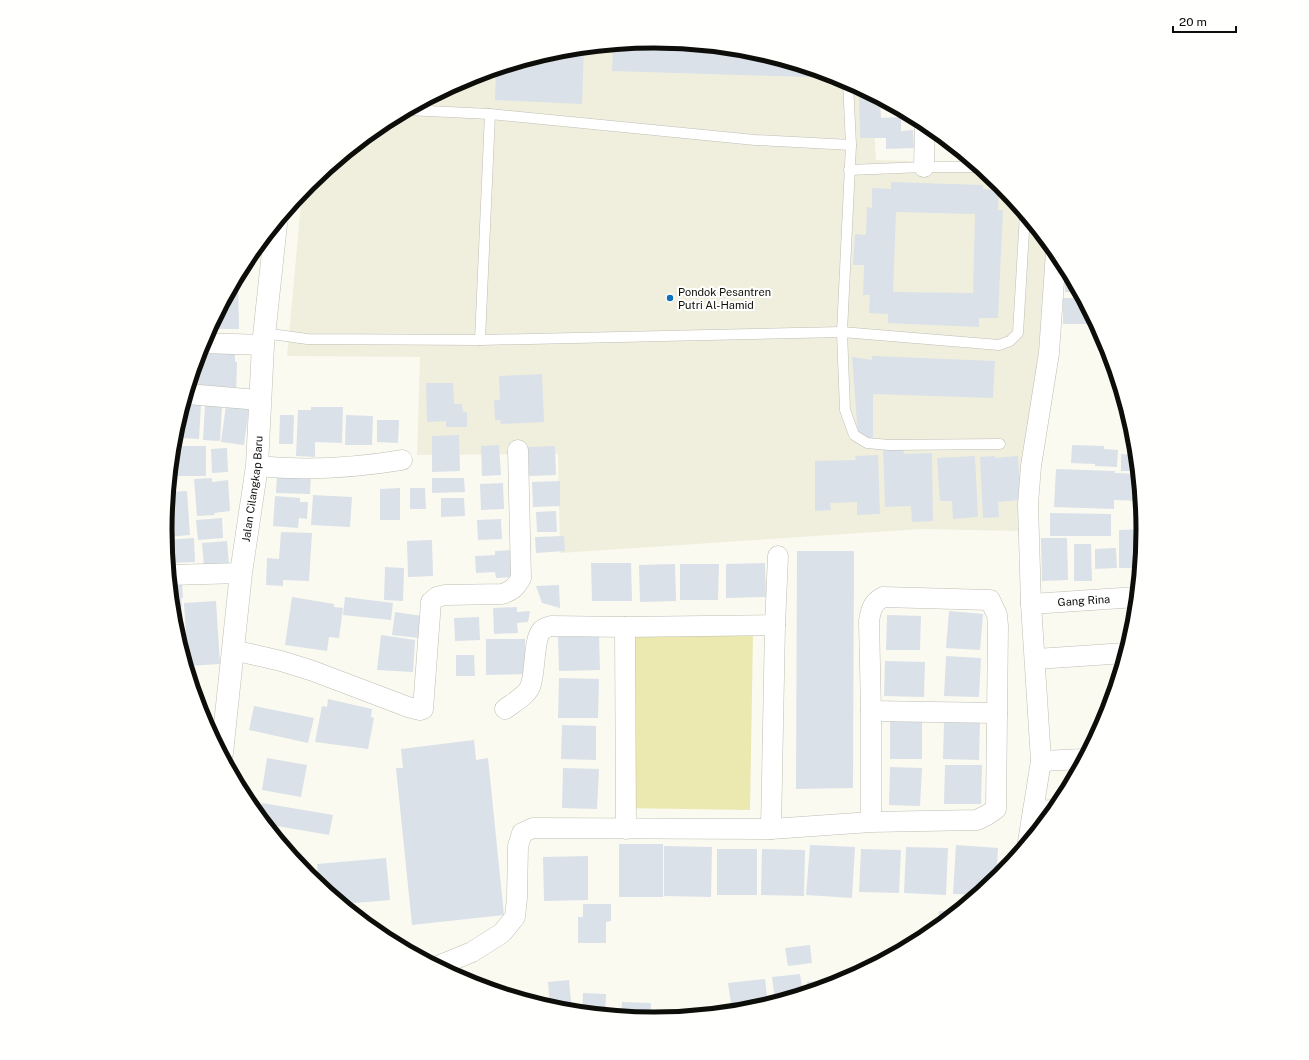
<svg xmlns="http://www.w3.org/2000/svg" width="1309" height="1060" font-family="'Public Sans',sans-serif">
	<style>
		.built { fill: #f0efde }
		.green { fill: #ebe8b0 }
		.building { fill: #dae1e9; fill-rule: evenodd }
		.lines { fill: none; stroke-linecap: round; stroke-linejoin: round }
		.service-casing { stroke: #bebeb4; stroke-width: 11 }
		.minor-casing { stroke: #bebeb4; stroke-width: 21 }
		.tertiary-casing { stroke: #bebeb4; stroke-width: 23 }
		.service { stroke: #fff; stroke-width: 10 }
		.minor { stroke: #fff; stroke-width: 20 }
		.tertiary { stroke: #fff; stroke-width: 22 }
		.poi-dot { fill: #0f70bc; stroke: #fffffe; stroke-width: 1.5 }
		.labels { text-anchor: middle; stroke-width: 4; stroke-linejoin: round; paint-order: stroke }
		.poi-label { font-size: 11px; fill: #0d0d0a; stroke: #fffffe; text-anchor: start }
		.street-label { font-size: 11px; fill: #0d0d0a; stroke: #fffffe }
		.rim { fill: none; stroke: #0d0d0a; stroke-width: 5 }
	</style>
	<rect width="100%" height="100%" fill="#fafaf0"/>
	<!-- built -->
	<path class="built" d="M655,41L750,50L842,78L872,94L876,160L974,163L1000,184L1048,242L1046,354L1019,531L921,529L560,553L558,454L417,455L420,357L287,356L302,192L309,184L383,123L468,78L559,50Z"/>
	<!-- green -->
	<path class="green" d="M626,630L753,631L750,810L623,808Z"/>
	<!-- building -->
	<g class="building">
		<path d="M655,41L750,50L840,78L612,71L613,45Z"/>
		<path d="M584,48L582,104L495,100L496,69L559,50Z"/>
		<path d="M859,87L880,99L881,118L901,117V131L913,130L914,148L886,149V138H860Z"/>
		<path d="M949,143L956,148L960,151L950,152Z"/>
		<path d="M891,182L983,185V189L999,190L998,210H1003L998,318H979V327L888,323V314L869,313L870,295H863L864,265H853L855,234L866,235L867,207L872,208V188L891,189ZM896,212L975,214L973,293L893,292Z"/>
		<path d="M1064,270H1067L1079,292H1065Z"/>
		<path d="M235,282H238L239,329H210Z"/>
		<path d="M1063,298H1082L1096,324H1063Z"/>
		<path d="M202,346H235V362H237L236,395L198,393L199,361H201Z"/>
		<path d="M872,356L995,361L993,398L873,394V439L858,436L852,357L872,360Z"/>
		<path d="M542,374L544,422L501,424L500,420H495L494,400H500L499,376Z"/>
		<path d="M426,383H453L454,404H462L463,412H467V427H446V421L427,422Z"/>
		<path d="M185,404L201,405L199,439L183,438Z"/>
		<path d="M205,405L222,407L220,441L203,440Z"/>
		<path d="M226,405L249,408L244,445L221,442Z"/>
		<path d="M311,407H343L342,443L315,442V457L296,456L298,410H311Z"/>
		<path d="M280,415H294L293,444H279Z"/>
		<path d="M346,415L373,416L372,445H345Z"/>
		<path d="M181,416V437H175V434Z"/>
		<path d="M377,420H399L398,443L377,442Z"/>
		<path d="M459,435L460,471L432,472V436Z"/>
		<path d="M499,445L501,475L482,476L481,446Z"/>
		<path d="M1072,445L1104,446V449L1118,450L1117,467L1095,466V464L1071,463Z"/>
		<path d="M174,446H206V476H171Z"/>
		<path d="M555,446L556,475L529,476L528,447Z"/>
		<path d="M883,447L903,448L904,454L932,453L933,521L912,522L911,506L885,507Z"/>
		<path d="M227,448L228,472L212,473L211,449Z"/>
		<path d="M1121,454L1136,455L1138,471H1121Z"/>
		<path d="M878,455L880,514L857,515V502L830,503L831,510L815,511V461L856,460L855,456Z"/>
		<path d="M975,456L978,517L953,519L952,501H940L937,458Z"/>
		<path d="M995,456V458L1018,456L1021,500L998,502L999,517L983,518L980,457Z"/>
		<path d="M1056,469L1115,471V473L1138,474L1141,501L1114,500V509L1054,507Z"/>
		<path d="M277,473L311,474L310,494L276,493Z"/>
		<path d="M212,478V482L228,480L230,511L214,513L215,515L197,516L194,479Z"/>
		<path d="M432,478H464L465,492L432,493Z"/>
		<path d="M560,481V506L533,507L532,482Z"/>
		<path d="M503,483L504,509L481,510L480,484Z"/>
		<path d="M400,488V520H380V489Z"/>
		<path d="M410,488H425L426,509H410Z"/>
		<path d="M187,491L190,535L166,537V530L169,492Z"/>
		<path d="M313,495L352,497L350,527L311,525Z"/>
		<path d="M275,496L300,498V502H308L307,519L299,518L298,528L273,526Z"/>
		<path d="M441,498H464L465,516L441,517Z"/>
		<path d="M556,511L557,532H537L536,512Z"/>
		<path d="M1050,513L1111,514V536H1050Z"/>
		<path d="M222,518L223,538L198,540L196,520Z"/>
		<path d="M501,519L502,539L478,540L477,520Z"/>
		<path d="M1143,529L1140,568H1119V530Z"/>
		<path d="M281,532L312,533L309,581L283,580V586L266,585L267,558L279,559Z"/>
		<path d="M564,536L565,551L536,553L535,537Z"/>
		<path d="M194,538L195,562L169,563L166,540Z"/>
		<path d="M1041,538H1067L1068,580L1042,581Z"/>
		<path d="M432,540L433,576L408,577L407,541Z"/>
		<path d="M227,541L229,565L204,567L202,543Z"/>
		<path d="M1074,544H1091L1092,581H1074Z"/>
		<path d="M1116,548L1117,568L1095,569V549Z"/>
		<path d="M514,550L515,577L496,578L495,572L476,573L475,556L495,555V551Z"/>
		<path d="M797,551H854L853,788L796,789Z"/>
		<path d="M591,563H631L632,601H592Z"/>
		<path d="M765,563L766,597L726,598V564Z"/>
		<path d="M675,564L676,601L640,602L639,565Z"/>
		<path d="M680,564H719L718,600H680Z"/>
		<path d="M385,567L404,568L403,601L384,600Z"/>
		<path d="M182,580L183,598H181L182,607H173L171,581Z"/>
		<path d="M559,585L560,608L542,603L536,586Z"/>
		<path d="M292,597L334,604V607L343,608L339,638L329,637L327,651L285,645Z"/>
		<path d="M345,597L393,603L391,620L343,615Z"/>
		<path d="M216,601L220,664L188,666L184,603Z"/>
		<path d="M517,607V612L530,611L528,622L517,623L518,633L494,634L493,608Z"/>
		<path d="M949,611L983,614L980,650L946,648Z"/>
		<path d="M395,612L422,616L419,638L392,635Z"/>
		<path d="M887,615L921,616L920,650H886Z"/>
		<path d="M479,617L480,640L455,641L454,618Z"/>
		<path d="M381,635L415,640L413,672L377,670Z"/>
		<path d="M599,635L600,670L559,671L558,637Z"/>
		<path d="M486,639H525V674L486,675Z"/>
		<path d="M456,655H474L475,676H456Z"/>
		<path d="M946,656L981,658L979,697L944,696Z"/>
		<path d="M885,661L925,662L924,697L884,696Z"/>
		<path d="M559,678L599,679L598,718H558Z"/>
		<path d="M328,699L372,709L371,717L374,718L368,749L315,742L322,706L327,707Z"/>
		<path d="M254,706L314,718L308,743L249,730Z"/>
		<rect x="890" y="721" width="32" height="38"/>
		<path d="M944,722H980L979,760L943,759Z"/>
		<path d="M562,725L596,726V760L561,759Z"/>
		<path d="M474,740L476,760L488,758L504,915L412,925L396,768H403L401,749Z"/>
		<path d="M267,758L307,765L301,797L262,790Z"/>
		<path d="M945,765H982L981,804H944Z"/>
		<path d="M890,767L922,768L920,806L889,805Z"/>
		<path d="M563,768L599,769L597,809L562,808Z"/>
		<path d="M262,803L333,815L329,835L266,824L259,816Z"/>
		<rect x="619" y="844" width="44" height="53"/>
		<path d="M810,845L855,847L852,898L806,895Z"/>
		<path d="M956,845L998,848L996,879L977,895L953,894Z"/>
		<path d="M664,846L712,847L711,897L664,896Z"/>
		<path d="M906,847L948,848L946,895L904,893Z"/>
		<rect x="717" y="849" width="40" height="46"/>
		<path d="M762,849L805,850L804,896L761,895Z"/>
		<path d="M861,849L901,850L899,893L859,892Z"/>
		<path d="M588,856V900L544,901L543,857Z"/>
		<path d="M386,858L390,900L343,904L319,884L317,864Z"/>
		<path d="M583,904H611V921L606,922V943H578V917H583Z"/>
		<path d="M958,910L950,917L939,926V911Z"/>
		<path d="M810,945L812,963L788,966L785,948Z"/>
		<path d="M800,974L803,994L775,1002L772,977Z"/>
		<path d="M765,979L768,1004L750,1010L732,1011L728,983Z"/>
		<path d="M569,980L572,1011L559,1010L550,1007L548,982Z"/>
		<path d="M828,980L829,986L808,992L807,982Z"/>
		<path d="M583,993L606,994L605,1014L582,1012Z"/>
		<path d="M622,1002L651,1003L650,1019L621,1016Z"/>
		<path d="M610,1008H620V1016L610,1015Z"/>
		<path d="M677,1013V1017L655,1019L654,1015Z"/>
	</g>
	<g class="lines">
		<defs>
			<g id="service">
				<path d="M848,82L851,145L842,332L845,410L854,435L867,443L889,445L1000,444"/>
				<path d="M407,110L490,114L755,140L851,145"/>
				<path d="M849,170L924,167H980"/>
				<path d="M264,333L307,339L480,340L842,332L999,345L1010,341L1018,333L1025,214"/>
				<path d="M480,340L490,114"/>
			</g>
			<g id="minor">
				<path d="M924,167L925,123"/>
				<path d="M203,343L263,345"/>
				<path d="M187,394L260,400"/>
				<path d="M257,466C306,471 354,468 402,460"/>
				<path d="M170,575L241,573"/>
				<path id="s1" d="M1031,604L1137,597"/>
				<path d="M625,627L626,829"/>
				<path d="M233,650L281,661L313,671L408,707L420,710L423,709L431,602L437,597L445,595L502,594C512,591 516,587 521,578L518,450"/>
				<path d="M1036,659L1126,653"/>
				<path d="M505,709C513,703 526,696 530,687C536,673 533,639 542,630C544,628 548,627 551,626L625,627L775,625"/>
				<path d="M871,711L997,713"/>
				<path d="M1041,761L1084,759"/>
				<path d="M1033,811L1054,810"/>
				<path d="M771,829L775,625L778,556"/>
				<path d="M1028,842L1041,761L1031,604L1028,504L1031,466L1049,353L1056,252"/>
				<path d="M438,966L472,952L502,933L515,917L517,898L518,846L522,833L533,828L771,829L871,822L977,820L987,815L996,809L998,626L997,615L990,600L883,597C872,603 871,610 869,621L871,711V822"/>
			</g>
			<g id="tertiary">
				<path id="s2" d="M222,753L241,573L257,466L263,345L276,224"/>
			</g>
		</defs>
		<!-- service casing -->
		<use href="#service" class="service-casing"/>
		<!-- minor casing -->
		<use href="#minor" class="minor-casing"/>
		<!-- tertiary casing -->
		<use href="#tertiary" class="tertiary-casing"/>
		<!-- service -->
		<use href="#service" class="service"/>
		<!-- minor -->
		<use href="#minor" class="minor"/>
		<!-- tertiary -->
		<use href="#tertiary" class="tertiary"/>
	</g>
	<!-- markers -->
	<circle class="poi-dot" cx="670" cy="298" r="4"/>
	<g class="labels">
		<!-- poi labels -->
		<g class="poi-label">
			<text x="678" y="296">Pondok Pesantren<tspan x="678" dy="13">Putri Al-Hamid</tspan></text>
		</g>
		<!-- street labels -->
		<g class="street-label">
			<text dy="4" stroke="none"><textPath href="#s2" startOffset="266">Jalan Cilangkap Baru</textPath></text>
			<text dy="4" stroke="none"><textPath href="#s1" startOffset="53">Gang Rina</textPath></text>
		</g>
	</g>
	<!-- crop -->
	<path d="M0 0H1309V1060H0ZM172 530a482 482 0 1 1 964 0a482 482 0 1 1-964 0Z" fill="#fffffe" fill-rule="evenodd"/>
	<path class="rim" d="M172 530a482 482 0 1 1 964 0a482 482 0 1 1-964 0Z"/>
	<!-- scale -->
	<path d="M1173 26v6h63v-6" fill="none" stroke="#0d0d0a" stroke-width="2"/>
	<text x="1179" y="26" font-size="12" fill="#0d0d0a" stroke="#fffffe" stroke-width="3" paint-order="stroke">20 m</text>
</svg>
